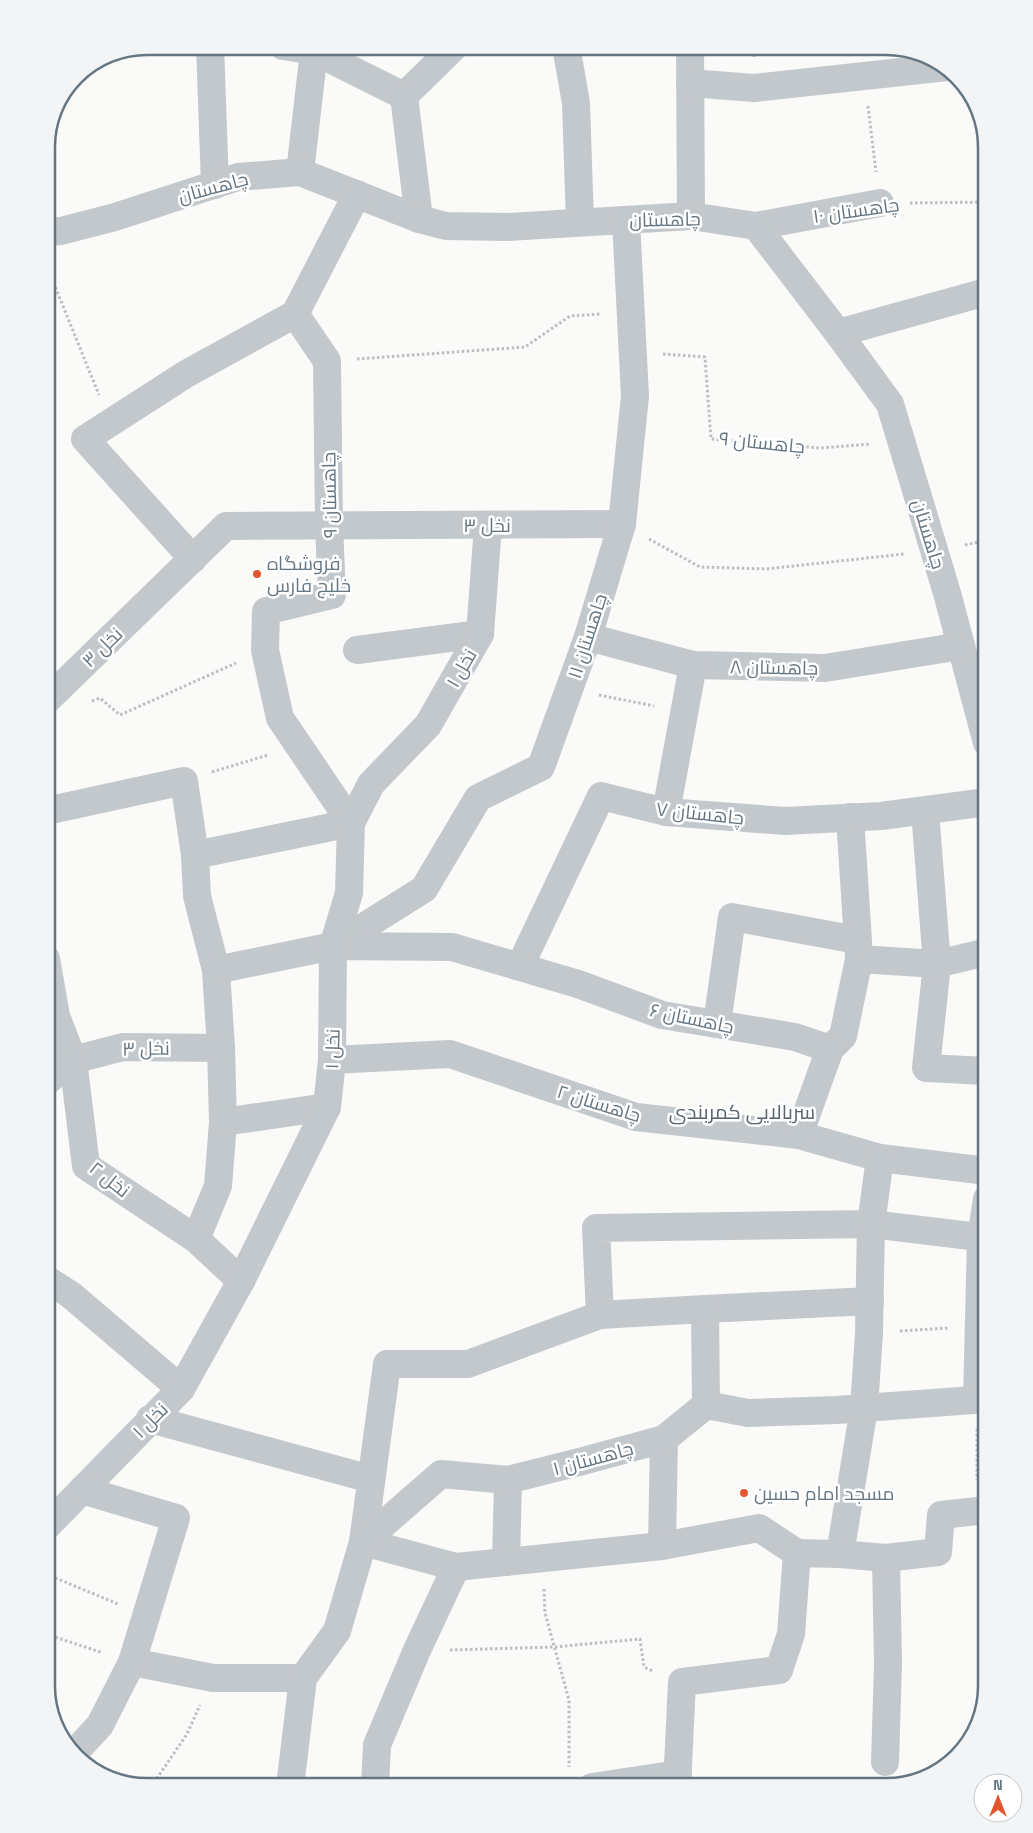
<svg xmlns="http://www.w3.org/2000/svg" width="1033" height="1833" font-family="'Space Grotesk',Cairo,sans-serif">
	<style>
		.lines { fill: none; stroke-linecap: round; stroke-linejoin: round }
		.path { stroke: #bbbfc2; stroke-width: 3; stroke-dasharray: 2.5 2.5; stroke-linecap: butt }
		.minor { stroke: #c3c8cc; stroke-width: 28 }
		.poi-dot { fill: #e4572e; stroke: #fff; stroke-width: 2 }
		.labels { text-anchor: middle; stroke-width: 5; stroke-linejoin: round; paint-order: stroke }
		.street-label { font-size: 19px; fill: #657683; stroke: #fff }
		.poi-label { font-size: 19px; fill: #657683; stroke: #fff; text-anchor: start }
		.neighbourhood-label { font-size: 20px; fill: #57646e; stroke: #fff }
		.rim { fill: none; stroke: #657683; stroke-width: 2.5 }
	</style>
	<rect width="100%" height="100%" fill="#fafaf8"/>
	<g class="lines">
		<!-- path -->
		<g class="path">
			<path d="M754,46V57"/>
			<path d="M868,106L876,172"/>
			<path d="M910,203L987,202"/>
			<path d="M46,264L99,395"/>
			<path d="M663,354L705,357L711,439L820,448L871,444"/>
			<path d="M357,359L525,347L570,316L600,314"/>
			<path d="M649,539L700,567L766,569L904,554"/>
			<path d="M965,545L987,540"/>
			<path d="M599,695L654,706"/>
			<path d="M92,701L100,698L120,715L236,663"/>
			<path d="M212,772L268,755"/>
			<path d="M900,1331L948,1328"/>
			<path d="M977,1429V1480"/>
			<path d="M46,1574L118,1604"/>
			<path d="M544,1589L545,1613L569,1700V1767"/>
			<path d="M46,1634L103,1653"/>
			<path d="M450,1650L554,1647L640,1639L644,1667L653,1671"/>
			<path d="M151,1787L187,1734L200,1705"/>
		</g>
		<!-- minor -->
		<g class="minor">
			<path d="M210,46L215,185"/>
			<path d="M283,46L314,51L404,96L455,46"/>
			<path d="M566,46L576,103L580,222"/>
			<path d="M690,46L691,216"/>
			<path d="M690,83L754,88L947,67"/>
			<path d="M404,96L419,219"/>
			<path d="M300,172L314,51L318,46"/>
			<path d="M756,226L880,203"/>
			<path d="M46,232L61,231L115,217L238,177L300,172L419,219L446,226L507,227L691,216L756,226L838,333L890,404L947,593L987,743"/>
			<path d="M295,314L357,194"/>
			<path d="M838,333L979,294"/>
			<path d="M193,559L85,439L186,374L295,314L327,361L329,526L332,595L266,611L265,650L280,718L351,823"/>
			<path d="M588,637L693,665L825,668L961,646"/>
			<path d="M357,650L480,634"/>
			<path d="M46,701L226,526L622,524"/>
			<path d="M46,811L184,781L195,855L197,896L216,970L221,1048L223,1122L218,1186L196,1239"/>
			<path d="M925,811L937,964L926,1068L987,1071"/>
			<path d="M666,812L693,665"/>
			<path d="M850,817L859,957"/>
			<path d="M195,855L351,823"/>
			<path d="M333,946L424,889L478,798L541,767L588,637L622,524L635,396L626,220"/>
			<path d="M46,959L56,1016L73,1060L123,1047L221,1048"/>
			<path d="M520,966L601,796L666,812L785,821L881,816L987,802"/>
			<path d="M216,970L333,946L452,947L578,984L662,1015L795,1037L830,1049L843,1036L859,959L937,964L987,952"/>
			<path d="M717,1024L732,917L857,940"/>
			<path d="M332,1060L450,1054L636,1117L799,1135L880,1158L987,1171"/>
			<path d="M46,1082L73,1060L86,1166L196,1239L241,1281"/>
			<path d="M223,1122L327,1107"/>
			<path d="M799,1135L830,1049"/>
			<path d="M46,1279L71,1295L181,1389"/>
			<path d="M600,1315L596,1228L871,1224L987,1238"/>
			<path d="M977,1400L981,1238L987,1199"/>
			<path d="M706,1405L705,1309L870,1301"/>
			<path d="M150,1419L371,1479"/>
			<path d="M46,1527L181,1389L241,1281L327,1107L332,1060L333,946L349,893L351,823L371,784L428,725L480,634L488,525"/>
			<path d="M662,1546L664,1439"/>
			<path d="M840,1554L864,1408L869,1333L871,1224L880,1158"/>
			<path d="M506,1562L508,1480"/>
			<path d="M456,1567L363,1542L387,1364H468L600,1315L705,1309"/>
			<path d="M132,1662L213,1678H303"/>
			<path d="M76,1751L100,1725L132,1662L176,1518L82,1490"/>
			<path d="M885,1762L888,1664L886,1558"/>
			<path d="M290,1787L303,1678L337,1631L363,1542L441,1474L508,1480L583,1461L664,1439L706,1405L748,1413L837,1410L987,1399"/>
			<path d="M375,1787L377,1745L417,1650L456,1567L662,1546L759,1528L797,1553"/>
			<path d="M592,1787L678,1774"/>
			<path d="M677,1787L682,1682L779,1670L791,1634L797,1553L840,1554L886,1558L938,1552L941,1515L987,1510"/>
		</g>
	</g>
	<!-- markers -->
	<g class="poi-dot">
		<circle cx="257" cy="574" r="5"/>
		<circle cx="744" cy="1493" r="5"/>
	</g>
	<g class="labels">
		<!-- street labels -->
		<g class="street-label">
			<text transform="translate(213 187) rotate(-15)" y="7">چاهستان</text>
			<text transform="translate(856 210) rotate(-8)" y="7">چاهستان ۱۰</text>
			<text transform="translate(665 219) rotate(-1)" y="7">چاهستان</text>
			<text transform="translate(762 442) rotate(6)" y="7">چاهستان ۹</text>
			<text transform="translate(329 495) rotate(-91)" y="7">چاهستان ۹</text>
			<text x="487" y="532">نخل ۳</text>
			<text transform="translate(929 534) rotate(73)" y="7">چاهستان</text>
			<text transform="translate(587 636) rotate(-72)" y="7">چاهستان ۱۱</text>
			<text transform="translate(102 647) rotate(-44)" y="7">نخل ۳</text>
			<text transform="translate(774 667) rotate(1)" y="7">چاهستان ۸</text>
			<text transform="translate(461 668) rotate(-60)" y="7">نخل ۱</text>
			<text transform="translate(700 813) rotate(6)" y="7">چاهستان ۷</text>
			<text transform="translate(692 1018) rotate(12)" y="7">چاهستان ۶</text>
			<text transform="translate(146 1048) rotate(-1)" y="7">نخل ۳</text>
			<text transform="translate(332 1049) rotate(-88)" y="7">نخل ۱</text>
			<text transform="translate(599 1103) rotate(17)" y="7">چاهستان ۲</text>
			<text transform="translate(110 1179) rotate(38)" y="7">نخل ۲</text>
			<text transform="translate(150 1420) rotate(-45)" y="7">نخل ۱</text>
			<text transform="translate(593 1458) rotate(-15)" y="7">چاهستان ۱</text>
		</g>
		<!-- poi labels -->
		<g class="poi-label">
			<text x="267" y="570">فروشگاه<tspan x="267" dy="22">خلیج فارس</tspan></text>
			<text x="754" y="1500">مسجد امام حسین</text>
		</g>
		<!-- neighbourhood labels -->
		<g class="neighbourhood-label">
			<text x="742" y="1119">سربالایی کمربندی</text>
		</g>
	</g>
	<!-- crop -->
	<path d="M0 0H1033V1833H0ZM147 55H886A92 92 0 0 1 978 147V1686A92 92 0 0 1 886 1778H147A92 92 0 0 1 55 1686V147A92 92 0 0 1 147 55Z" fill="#f3f4f5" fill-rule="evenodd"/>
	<path class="rim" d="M147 55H886A92 92 0 0 1 978 147V1686A92 92 0 0 1 886 1778H147A92 92 0 0 1 55 1686V147A92 92 0 0 1 147 55Z"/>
	<!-- north arrow -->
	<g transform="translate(998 1798)"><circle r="24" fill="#ffffff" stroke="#c1c8cd"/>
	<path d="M0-4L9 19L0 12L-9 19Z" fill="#e4572e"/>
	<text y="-8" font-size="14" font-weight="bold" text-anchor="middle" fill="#657683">N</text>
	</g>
</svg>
